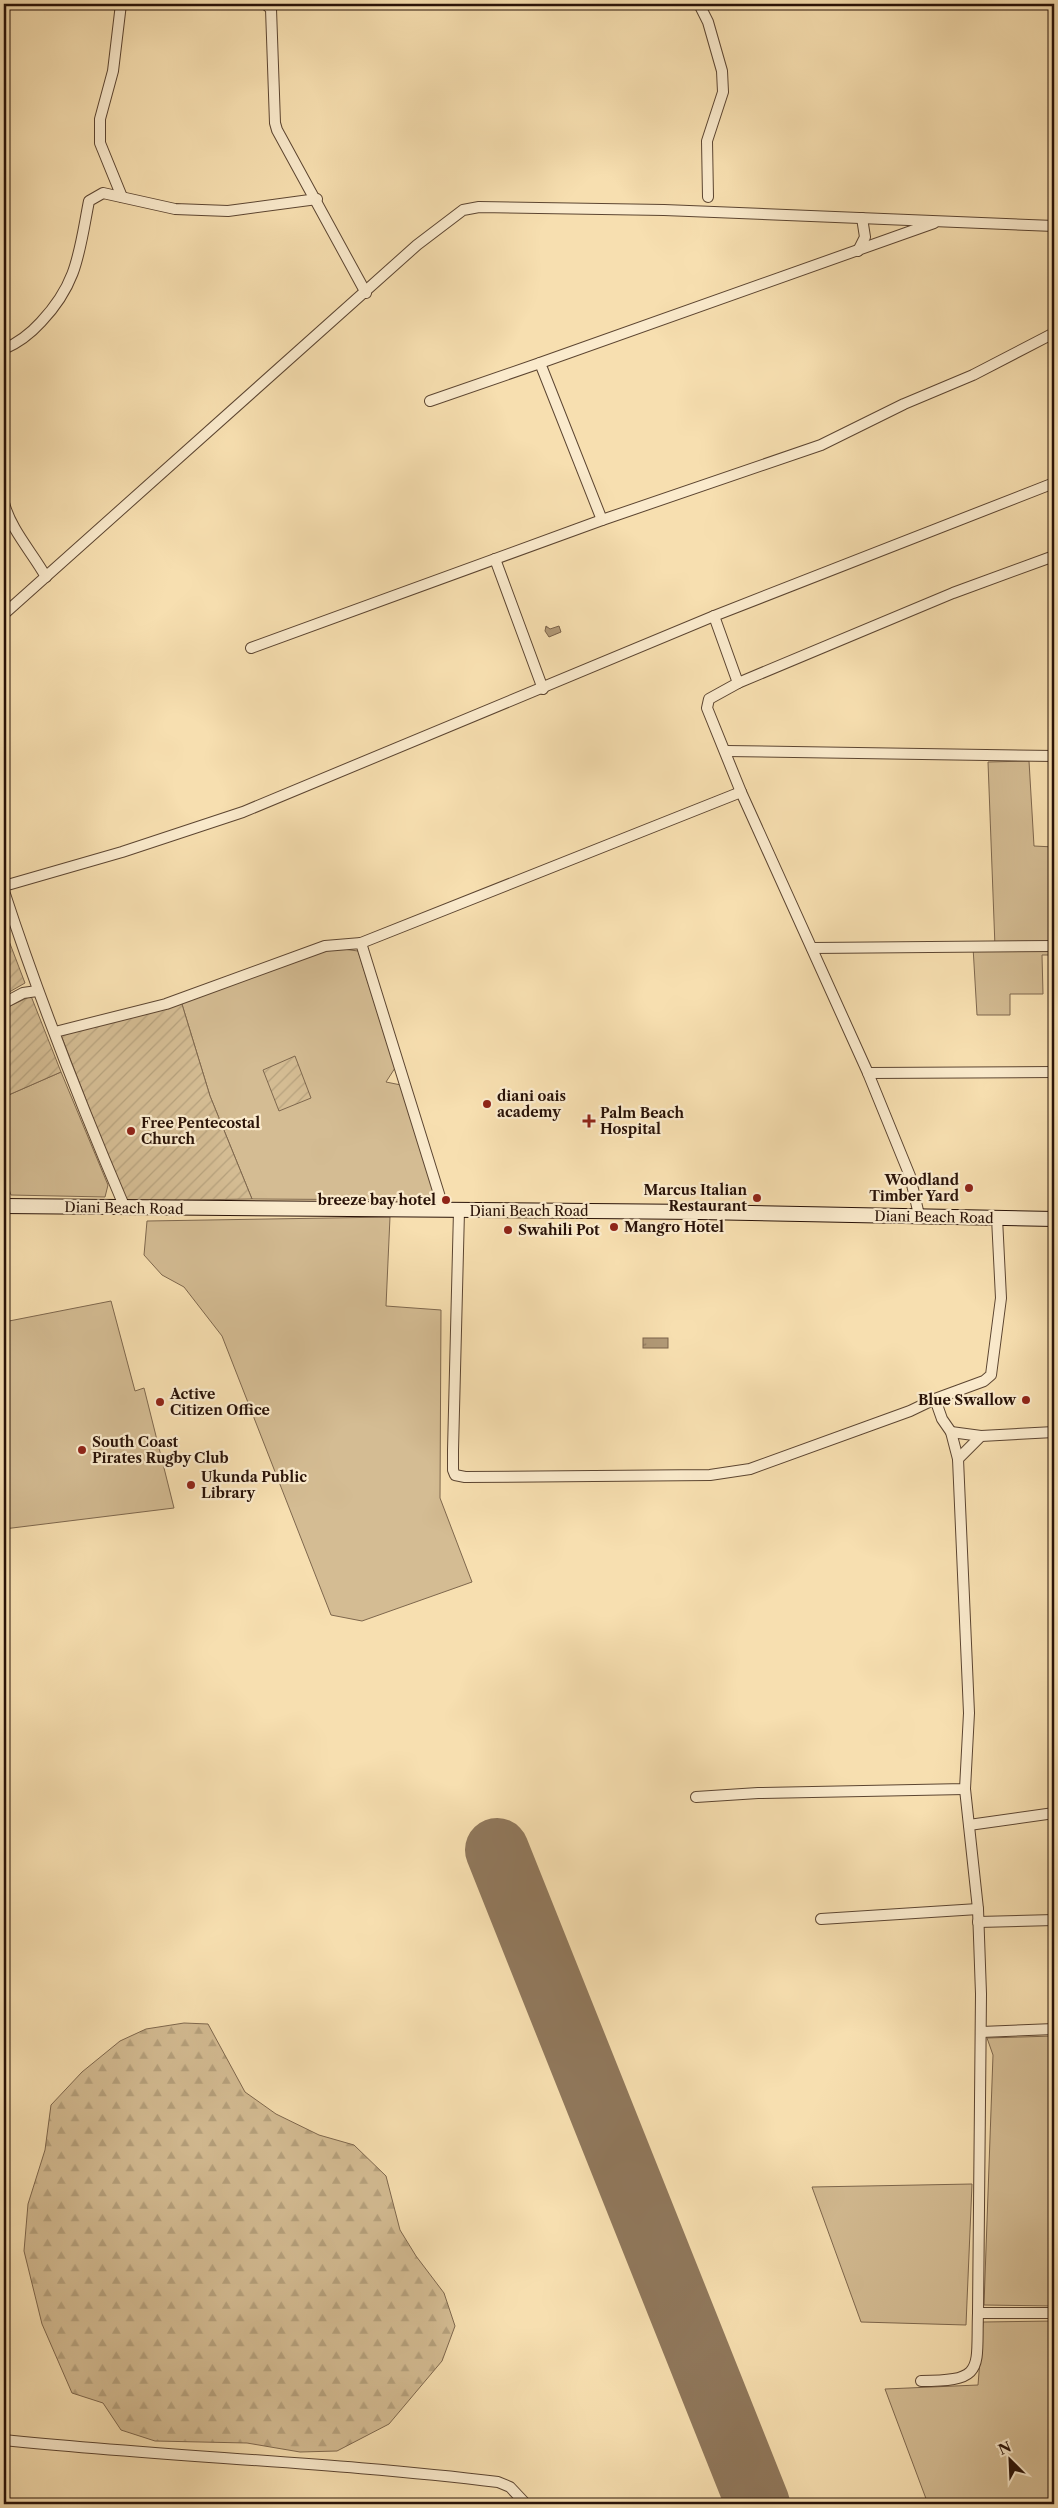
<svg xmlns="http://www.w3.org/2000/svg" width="1058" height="2508" font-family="'Libre Caslon Text',serif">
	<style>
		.grass { fill: #d4bc93; stroke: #7e674d }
		.forest { fill: url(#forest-firs); stroke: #7e674d }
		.garden { fill: url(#garden-furrows); stroke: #7e674d }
		.water { fill: url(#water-ripples); stroke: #7b634a }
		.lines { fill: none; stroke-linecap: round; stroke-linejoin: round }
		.runway { stroke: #90785c; stroke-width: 64 }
		.street-casing { stroke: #5c4531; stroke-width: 12 }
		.secondary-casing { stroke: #291207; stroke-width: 16 }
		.street { stroke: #faeacc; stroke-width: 10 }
		.secondary { stroke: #faeacc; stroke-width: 14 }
		.poi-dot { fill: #8f2418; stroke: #faeacc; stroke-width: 2 }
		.labels { text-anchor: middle; stroke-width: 4.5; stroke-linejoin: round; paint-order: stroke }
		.poi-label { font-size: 14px; font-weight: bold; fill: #291207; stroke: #faeacc; text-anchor: start }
		.street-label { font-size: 14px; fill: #291207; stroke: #faeacc }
	</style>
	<defs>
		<pattern id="forest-firs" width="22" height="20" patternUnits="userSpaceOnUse" patternTransform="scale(1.25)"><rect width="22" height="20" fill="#d4bc93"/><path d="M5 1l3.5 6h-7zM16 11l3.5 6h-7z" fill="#b6a17d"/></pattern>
		<pattern id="garden-furrows" width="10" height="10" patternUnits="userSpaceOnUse" patternTransform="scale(1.25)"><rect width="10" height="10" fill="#d4bc93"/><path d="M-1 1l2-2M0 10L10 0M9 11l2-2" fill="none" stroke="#b6a17d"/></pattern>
		<pattern id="water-ripples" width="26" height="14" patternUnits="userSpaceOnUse" patternTransform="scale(1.25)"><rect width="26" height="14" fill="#b19977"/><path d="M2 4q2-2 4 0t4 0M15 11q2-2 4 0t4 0" fill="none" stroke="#907b60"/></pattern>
	</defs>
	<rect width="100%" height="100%" fill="#f7dfb0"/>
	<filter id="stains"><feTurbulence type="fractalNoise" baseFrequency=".004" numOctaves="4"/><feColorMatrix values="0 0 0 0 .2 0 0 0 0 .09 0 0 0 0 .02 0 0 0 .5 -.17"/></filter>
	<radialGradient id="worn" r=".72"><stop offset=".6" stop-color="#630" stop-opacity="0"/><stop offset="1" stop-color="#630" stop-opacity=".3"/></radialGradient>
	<!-- grass -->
	<g class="grass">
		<path d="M1029,761L1034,846L1054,847V955H1042L1043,994H1010V1015H977L973,947H995L988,762Z"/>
		<path d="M328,947L358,951L395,1068L386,1082L401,1085L434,1189L426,1200L252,1199L210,1096L181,1001Z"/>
		<path d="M61,1072L108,1185L105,1197L11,1195L4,1175V1097Z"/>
		<path d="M390,1217L386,1306L441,1310L440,1498L472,1582L362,1621L331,1615L222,1336L184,1287L162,1275L144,1255L147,1221Z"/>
		<path d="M111,1301L135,1391L144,1388L174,1508L4,1529V1322Z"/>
		<path d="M1054,2036V2306L984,2305L993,2055L987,2038Z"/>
		<path d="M972,2184L966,2325L861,2322L812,2187Z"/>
		<path d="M1054,2321V2504H928L885,2389L978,2385L983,2322Z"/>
	</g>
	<!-- forest -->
	<g class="forest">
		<path d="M1025,4H1054V11Z"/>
		<path d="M184,2023L208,2024L245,2092L276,2114L319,2135L354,2145L386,2176L400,2230L416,2256L444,2293L455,2326L442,2361L389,2424L337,2451L300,2452L247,2443L155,2441L121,2430L103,2403L72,2393L42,2324L24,2251L28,2204L45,2150L51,2105L82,2072L120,2041L146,2029Z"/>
		<path d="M4,2254L9,2320L4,2322Z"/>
	</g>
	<!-- garden -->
	<g class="garden">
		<path d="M4,928L25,983L4,995Z"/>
		<path d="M31,996L61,1072L4,1097V1009Z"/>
		<path d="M181,1001L210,1096L252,1199L125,1201L61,1035Z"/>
		<path d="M295,1056L311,1098L279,1111L263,1070Z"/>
	</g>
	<!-- water -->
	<g class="water">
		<path d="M546,626L550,629L559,626L561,632L549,637L545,631Z"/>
		<rect x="643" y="1338" width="25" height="10"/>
	</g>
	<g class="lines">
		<!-- runway -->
		<path class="runway" d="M497,1850L758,2504"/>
		<defs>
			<g id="street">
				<path d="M121,4L113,71L100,119V143L122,197"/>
				<path d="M265,4L271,9L275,123L277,130L366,293"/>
				<path d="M699,4L708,22L722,71L723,92L707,141L708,197"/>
				<path d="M858,251L865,237L862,218"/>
				<path d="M4,349C18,343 31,333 41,322C78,283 79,252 89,201L103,193L175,209L228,211L317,199"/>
				<path d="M430,401L540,363"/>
				<path d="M4,503C11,530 32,552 46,577"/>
				<path d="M602,520L540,363L934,223"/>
				<path d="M495,559L543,689"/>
				<path d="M4,614L417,245L463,210L479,207L664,210L1054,226"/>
				<path d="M714,616L738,683L709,699L707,708L741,792L868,1073L910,1176L919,1215"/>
				<path d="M251,648L602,520L821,445L904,404L973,375L1054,333"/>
				<path d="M738,683L953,593L1054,556"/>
				<path d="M726,751L1054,756"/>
				<path d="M4,886L122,852L243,812L714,616L1054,483"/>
				<path d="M4,891C39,998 80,1103 125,1208"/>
				<path d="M361,943L741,792"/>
				<path d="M812,948L1054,946"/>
				<path d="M4,1003L23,993L37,991"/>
				<path d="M55,1032L166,1004L325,946L361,943L444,1210"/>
				<path d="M868,1073L1054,1072"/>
				<path d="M459,1211L453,1450V1470L455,1475L465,1477L710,1475L750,1469L910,1411L935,1399L942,1419L951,1432L958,1459"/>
				<path d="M935,1399L984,1381L991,1375L1001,1298L997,1218"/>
				<path d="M951,1432L981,1436"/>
				<path d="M965,1789L978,1909L981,1994L978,2313H1054"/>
				<path d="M696,1797L758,1793L965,1789L969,1713L958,1459L981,1436L1054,1432"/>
				<path d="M969,1825L1054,1813"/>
				<path d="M821,1919L978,1909"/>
				<path d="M978,1922L1054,1920"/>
				<path d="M981,2032L1054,2029"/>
				<path d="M921,2381C986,2381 976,2369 978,2313"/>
				<path d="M4,2440C168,2457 334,2462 498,2482L510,2487L526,2504"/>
			</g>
			<path id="secondary" d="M4,1206L700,1212L1054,1219"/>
		</defs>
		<!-- street casing -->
		<use href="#street" class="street-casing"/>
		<!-- secondary casing -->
		<use href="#secondary" class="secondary-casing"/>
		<!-- street -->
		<use href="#street" class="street"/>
		<!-- secondary -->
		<use href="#secondary" class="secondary"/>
	</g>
	<!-- markers -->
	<g class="poi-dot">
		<circle cx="487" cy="1104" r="5"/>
		<path d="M586.5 1113.5h5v5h5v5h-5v5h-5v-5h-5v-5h5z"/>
		<circle cx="131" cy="1131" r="5"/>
		<circle cx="969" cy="1188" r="5"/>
		<circle cx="757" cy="1198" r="5"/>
		<circle cx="446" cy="1200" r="5"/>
		<circle cx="614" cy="1227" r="5"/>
		<circle cx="508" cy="1230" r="5"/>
		<circle cx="1026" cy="1400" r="5"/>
		<circle cx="160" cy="1402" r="5"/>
		<circle cx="82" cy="1450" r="5"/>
		<circle cx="191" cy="1485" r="5"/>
	</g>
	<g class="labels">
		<!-- poi labels -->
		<g class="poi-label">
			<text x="497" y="1101">diani oais<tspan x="497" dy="16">academy</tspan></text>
			<text x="600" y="1118">Palm Beach<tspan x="600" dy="16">Hospital</tspan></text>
			<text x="141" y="1128">Free Pentecostal<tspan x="141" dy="16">Church</tspan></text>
			<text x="959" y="1185" text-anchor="end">Woodland<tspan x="959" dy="16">Timber Yard</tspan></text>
			<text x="747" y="1195" text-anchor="end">Marcus Italian<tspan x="747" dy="16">Restaurant</tspan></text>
			<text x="436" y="1205" text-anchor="end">breeze bay hotel</text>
			<text x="624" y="1232">Mangro Hotel</text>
			<text x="518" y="1235">Swahili Pot</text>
			<text x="170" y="1399">Active<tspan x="170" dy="16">Citizen Office</tspan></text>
			<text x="1016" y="1405" text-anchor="end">Blue Swallow</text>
			<text x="92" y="1447">South Coast<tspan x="92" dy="16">Pirates Rugby Club</tspan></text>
			<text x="201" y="1482">Ukunda Public<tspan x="201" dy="16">Library</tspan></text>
		</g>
		<!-- street labels -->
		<g class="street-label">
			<text transform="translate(124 1208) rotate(1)" y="5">Diani Beach Road</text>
			<text x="529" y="1216">Diani Beach Road</text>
			<text transform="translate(934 1217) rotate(1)" y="5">Diani Beach Road</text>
		</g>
	</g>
	<!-- margin -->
	<rect width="1058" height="2508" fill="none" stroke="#f7dfb0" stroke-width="20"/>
	<rect x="5" y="5" width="1048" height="2498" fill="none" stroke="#291207" stroke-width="2.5"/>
	<rect x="10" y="10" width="1038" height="2488" fill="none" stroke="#291207"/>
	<!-- north arrow -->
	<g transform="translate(1010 2460) rotate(336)" stroke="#faeacc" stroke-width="4" paint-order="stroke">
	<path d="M0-4L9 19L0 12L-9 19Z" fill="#291207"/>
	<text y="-8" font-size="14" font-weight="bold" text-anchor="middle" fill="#291207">N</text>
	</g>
	<rect width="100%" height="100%" filter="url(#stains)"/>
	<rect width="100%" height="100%" fill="url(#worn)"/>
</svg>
